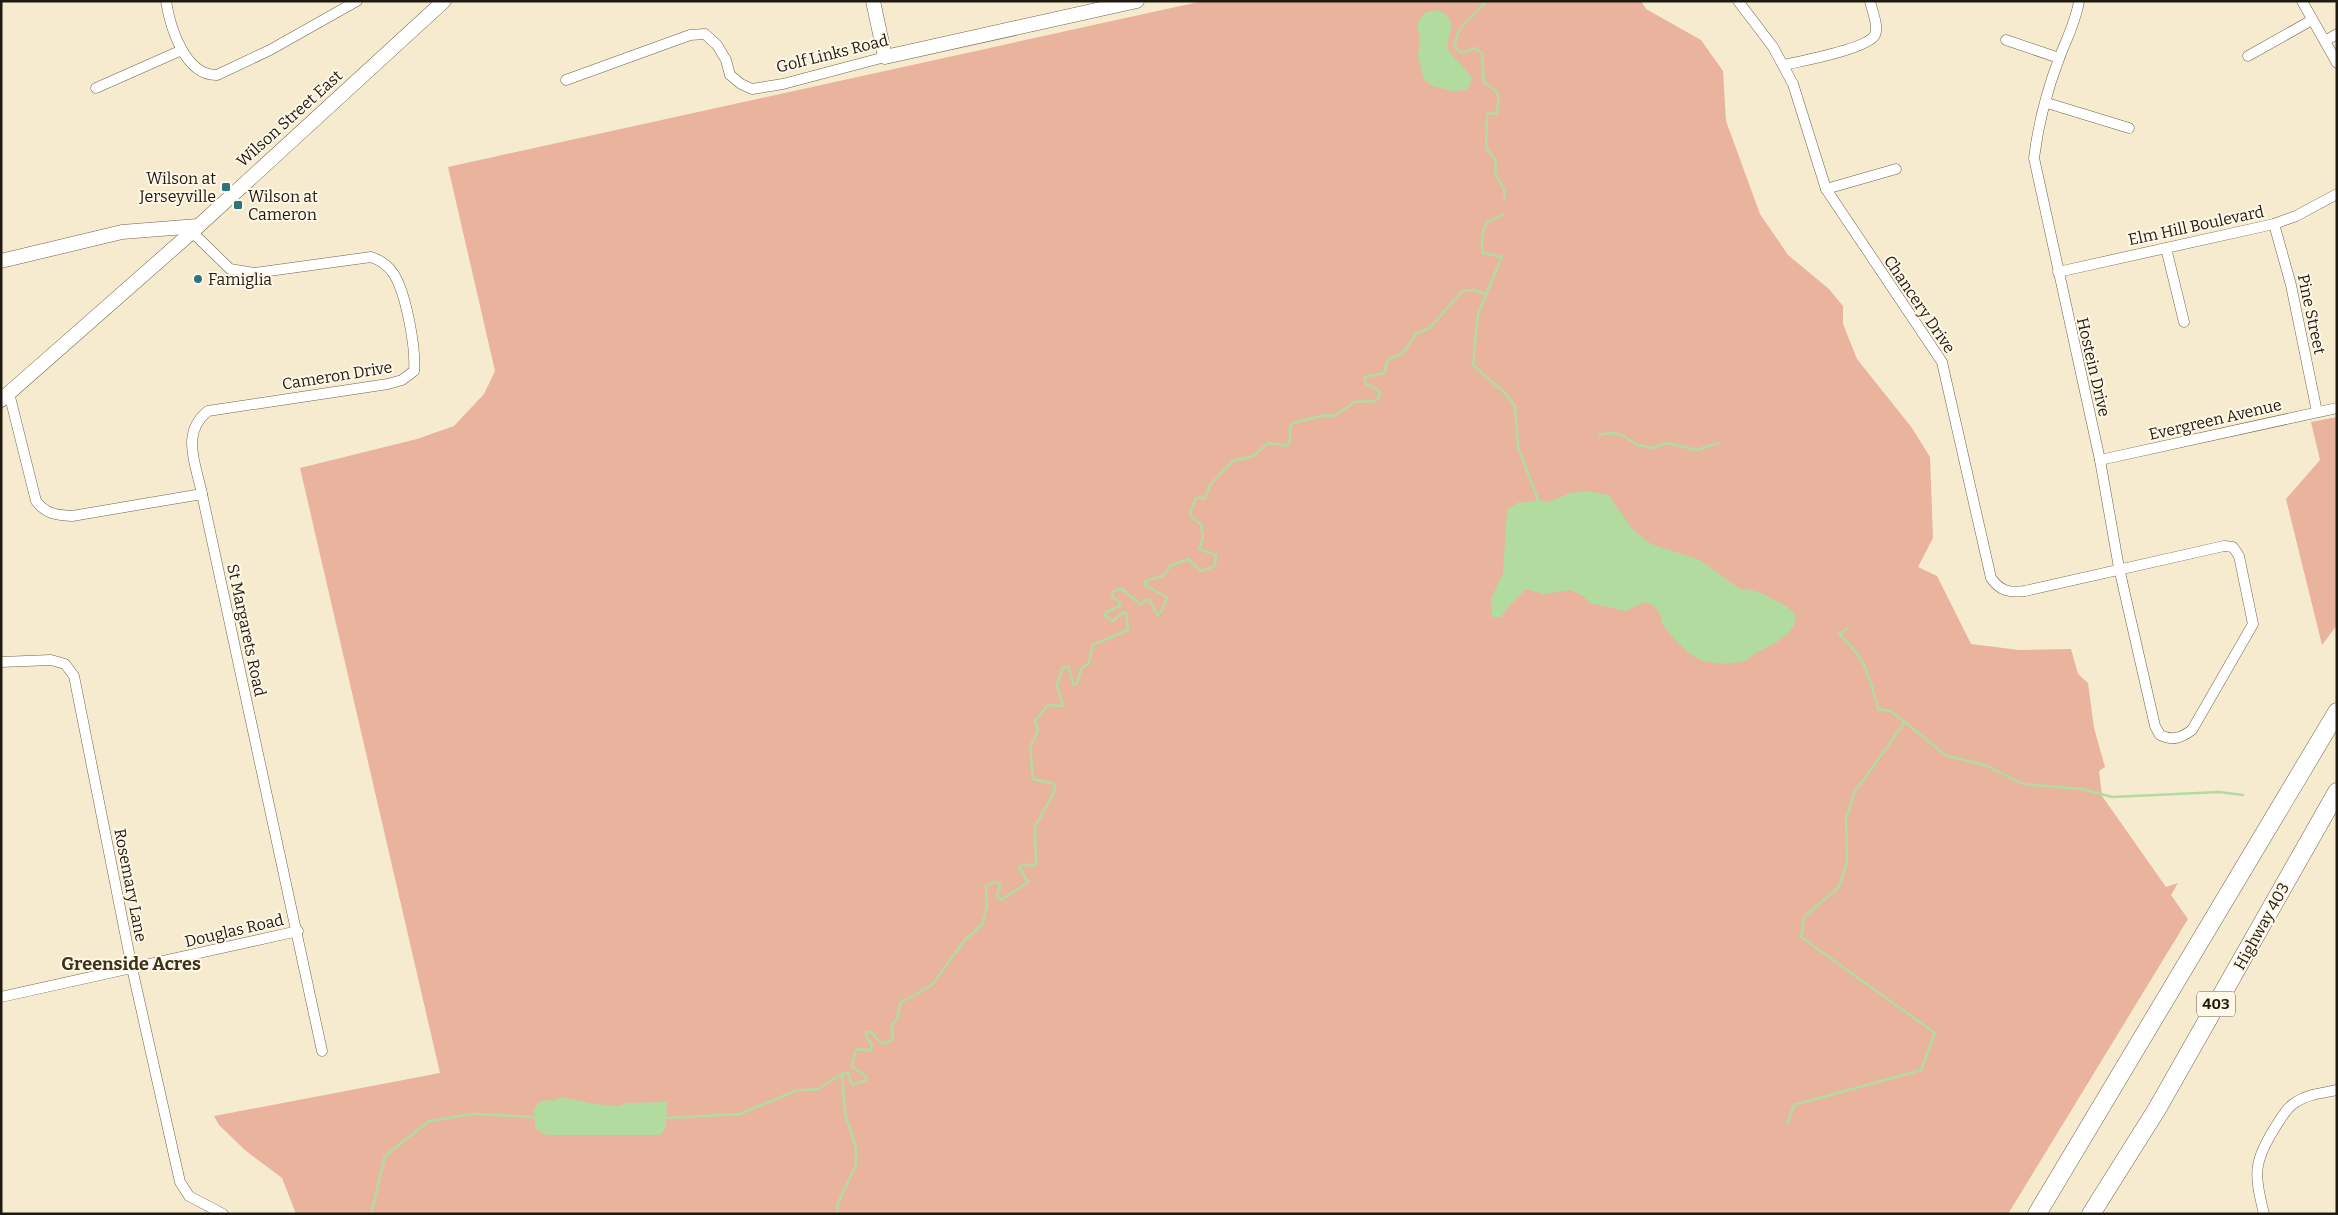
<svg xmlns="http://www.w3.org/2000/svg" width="2338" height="1215" font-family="Bitter,serif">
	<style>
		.green { fill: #eab39e }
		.water { fill: #b2db9f }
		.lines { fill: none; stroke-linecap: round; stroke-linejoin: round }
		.stream { stroke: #b2db9f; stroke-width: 2.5 }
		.street-casing { stroke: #6d644b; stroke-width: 11 }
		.secondary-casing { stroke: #6d644b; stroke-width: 15 }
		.highway-casing { stroke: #6d644b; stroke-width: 19 }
		.street { stroke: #fff; stroke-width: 10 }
		.secondary { stroke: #fff; stroke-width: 14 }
		.highway { stroke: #fff; stroke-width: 18 }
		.poi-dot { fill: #2c757d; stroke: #fff8e8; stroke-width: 2 }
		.labels { text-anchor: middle; stroke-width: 4; stroke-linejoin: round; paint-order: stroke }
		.shield { fill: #fff8e8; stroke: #625d51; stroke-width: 1 }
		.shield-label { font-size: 15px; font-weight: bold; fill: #1e1a10 }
		.street-label { font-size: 16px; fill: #1e1a10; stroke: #fff8e8 }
		.poi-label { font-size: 16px; fill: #1e1a10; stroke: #fff8e8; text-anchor: start }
		.neighbourhood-label { font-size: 18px; font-weight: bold; fill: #3b321b; stroke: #fff8e8 }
	</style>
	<rect width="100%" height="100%" fill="#f6ebcf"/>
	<!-- green -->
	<g class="green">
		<path d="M1203,1H1641L1646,9L1701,40L1723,71L1726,121L1760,214L1788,255L1829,289L1843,306V324L1857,359L1912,428L1930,457L1933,538L1918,567L1937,576L1971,644L2019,650L2071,649L2078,674L2088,683L2094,728L2105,767L2099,771L2102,796L2166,887L2178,883L2171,895L2188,919L2008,1214H296L282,1178L246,1151L219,1125L214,1116L440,1073L300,468L417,439L454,426L484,394L495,371L448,167Z"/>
		<path d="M2337,417V625L2322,645L2286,499L2320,460L2311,422Z"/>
	</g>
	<!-- water -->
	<g class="water">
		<path d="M1437,10C1462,20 1446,32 1448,50L1471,76L1470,86L1465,90L1453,91L1432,86L1424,80L1418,56L1420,39L1417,24L1424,13Z"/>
		<path d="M1588,491L1609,495L1632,529L1651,544L1700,560L1740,589H1748L1763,594L1786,606L1796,615C1796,637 1769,645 1753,655C1750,657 1748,660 1744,661C1732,665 1710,664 1698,659C1685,652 1671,635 1662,624C1662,612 1656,606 1645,602L1626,611L1589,603L1583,596L1570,590L1544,594L1526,589L1510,605L1501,617H1492L1491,599L1503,573L1507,510L1517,503L1538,500L1549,502L1570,493Z"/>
		<path d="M562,1097L594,1104L618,1106L627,1103L667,1102L666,1128L660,1135H546L535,1128L534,1108L540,1101L555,1100Z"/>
	</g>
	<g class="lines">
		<!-- stream -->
		<g class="stream">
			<path d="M1487,1L1459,30L1454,46L1461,53L1475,48L1482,53L1484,83C1502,92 1499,95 1497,113L1487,114L1486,148L1496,160L1495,174L1504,189L1505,199"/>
			<path d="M1487,293L1478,314L1473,365L1505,393L1515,406L1518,447L1538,500"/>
			<path d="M1599,435L1611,433L1621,435L1638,445L1653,448L1667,443L1697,450L1718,443"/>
			<path d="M1847,629L1839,634C1866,659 1869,674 1878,709L1890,711L1905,722L1945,755L1987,766L2023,784L2082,789L2112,797L2219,792L2243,795"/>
			<path d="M842,1074L848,1073L852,1085L866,1080V1076L852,1067L855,1051L859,1049L871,1051L872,1045L866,1036V1032H871L882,1044L891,1041L893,1036L891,1026L897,1019L900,1003L932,985L963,942L983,923L987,906L986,886L993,882L1000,884L997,897L1001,900L1028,882L1019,867L1024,864L1033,866L1036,864L1035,827L1055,790L1054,784L1033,779L1030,747L1038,731L1035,721L1048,705L1063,706L1057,685L1063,667H1069L1073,684H1077L1081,669L1089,663L1093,645L1128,630L1126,613H1122L1113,621L1105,616L1106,612L1120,606L1119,601L1112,597L1114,591L1122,589L1141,605L1146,599L1150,600L1157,615L1162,611L1167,597L1146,586L1145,581L1163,576L1170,566L1188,559L1201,571L1215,566L1216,555L1199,549L1203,537L1201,524L1192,518L1190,513L1196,498H1205L1210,485L1233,461L1254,456L1268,443L1287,446L1290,442V427L1293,423L1325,415L1334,416L1355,402L1374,401L1379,398L1380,391L1366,384L1364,377L1384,373L1388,359L1402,354L1416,334L1430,328L1462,291L1474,290L1486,294L1502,257L1483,253C1481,247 1482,227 1488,222C1492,219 1498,219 1502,215"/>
			<path d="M667,1118L740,1114L795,1091L818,1089L842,1074"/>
			<path d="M1787,1124L1794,1105L1921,1070L1935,1033L1801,937L1805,916L1839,887L1847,862L1846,819L1854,793L1905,722"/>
			<path d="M371,1214L385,1156L429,1121L474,1114L534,1117"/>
			<path d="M838,1214L837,1205L856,1165V1147L845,1113L842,1074"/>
		</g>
		<defs>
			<g id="street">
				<path d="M166,1C170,27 185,76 217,75L270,50L357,1"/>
				<path d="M1738,1L1773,47L1793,84L1826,189L1942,362L1991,578C2000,591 2009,593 2025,591L2224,546L2233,547L2239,556L2253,624L2192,730C2181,738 2173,741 2160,735L2155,726L2119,568L2100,460L2034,158C2038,126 2048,87 2060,56C2067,38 2076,21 2079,1"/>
				<path d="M2302,1L2337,63"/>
				<path d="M2006,40L2059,58"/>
				<path d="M2325,41L2337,34"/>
				<path d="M2248,56L2312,20"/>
				<path d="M1784,65C1801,61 1867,49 1875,35C1879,26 1872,11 1870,1"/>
				<path d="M566,80L690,35L705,34L717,45L726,60L730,75L741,84L752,89L783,84L885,57"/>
				<path d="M96,88L182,50"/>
				<path d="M2047,103L2129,128"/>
				<path d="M1826,189L1896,169"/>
				<path d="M2274,224L2291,285L2317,412"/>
				<path d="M192,232L230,269L254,273L371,257C380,260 387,264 393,273C406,292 416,348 414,371L402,380L388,384L208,411C180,433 196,464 202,494"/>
				<path d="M2166,248L2184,322"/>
				<path d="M2058,272L2274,224L2296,216L2337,194"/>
				<path d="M9,393L36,501C46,514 56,515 72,516L202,494L322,1051"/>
				<path d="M2100,460L2337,408"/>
				<path d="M1,662L51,660L65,664L74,676L132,968L180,1182L189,1196L223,1214"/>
				<path d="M1,997L298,931"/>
				<path d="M2264,1214C2254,1173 2253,1162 2276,1126C2282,1117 2287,1107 2296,1102C2308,1094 2323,1093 2337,1090"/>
			</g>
			<g id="secondary">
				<path d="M873,1L885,57L1137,1"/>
				<path d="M1,261L122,232L198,226"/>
				<path d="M1,400L192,232L444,1"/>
			</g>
			<g id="highway">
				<path d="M2037,1214L2337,712"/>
				<path d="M2091,1214L2157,1109L2337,792"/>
			</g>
		</defs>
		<!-- street casing -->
		<use href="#street" class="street-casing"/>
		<!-- secondary casing -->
		<use href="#secondary" class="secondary-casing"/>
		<!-- highway casing -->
		<use href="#highway" class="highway-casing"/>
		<!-- street -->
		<use href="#street" class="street"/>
		<!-- secondary -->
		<use href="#secondary" class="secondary"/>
		<!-- highway -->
		<use href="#highway" class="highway"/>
	</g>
	<!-- markers -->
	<g class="poi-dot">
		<rect x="221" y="182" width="10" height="10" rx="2.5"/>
		<rect x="233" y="200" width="10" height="10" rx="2.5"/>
		<circle cx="198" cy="279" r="5"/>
	</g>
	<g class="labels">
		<!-- shield labels -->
		<rect class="shield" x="2197" y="991.5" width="38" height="25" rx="4"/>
		<g class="shield-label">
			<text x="2216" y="1009">403</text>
		</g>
		<!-- street labels -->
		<g class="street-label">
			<text transform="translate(832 53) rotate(-14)" y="6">Golf Links Road</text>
			<text transform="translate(289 118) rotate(-42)" y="6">Wilson Street East</text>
			<text transform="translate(2196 225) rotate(-12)" y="6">Elm Hill Boulevard</text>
			<text transform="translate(1920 304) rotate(56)" y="6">Chancery Drive</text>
			<text transform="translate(2312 314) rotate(78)" y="6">Pine Street</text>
			<text transform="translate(2094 367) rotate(77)" y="6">Hostein Drive</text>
			<text transform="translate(337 375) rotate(-9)" y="6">Cameron Drive</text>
			<text transform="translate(2215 419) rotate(-13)" y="6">Evergreen Avenue</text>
			<text transform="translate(247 630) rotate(78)" y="6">St Margarets Road</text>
			<text transform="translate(131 885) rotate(79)" y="6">Rosemary Lane</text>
			<text transform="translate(2261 926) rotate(-61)" y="6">Highway 403</text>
			<text transform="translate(234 930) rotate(-13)" y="6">Douglas Road</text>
		</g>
		<!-- poi labels -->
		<g class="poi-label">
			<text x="216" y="184" text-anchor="end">Wilson at<tspan x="216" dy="18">Jerseyville</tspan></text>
			<text x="248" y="202">Wilson at<tspan x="248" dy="18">Cameron</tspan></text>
			<text x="208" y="285">Famiglia</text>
		</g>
		<!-- neighbourhood labels -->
		<g class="neighbourhood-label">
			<text x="131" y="970">Greenside Acres</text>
		</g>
	</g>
	<!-- border -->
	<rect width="2338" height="1215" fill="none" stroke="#1e1a10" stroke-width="5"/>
</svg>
